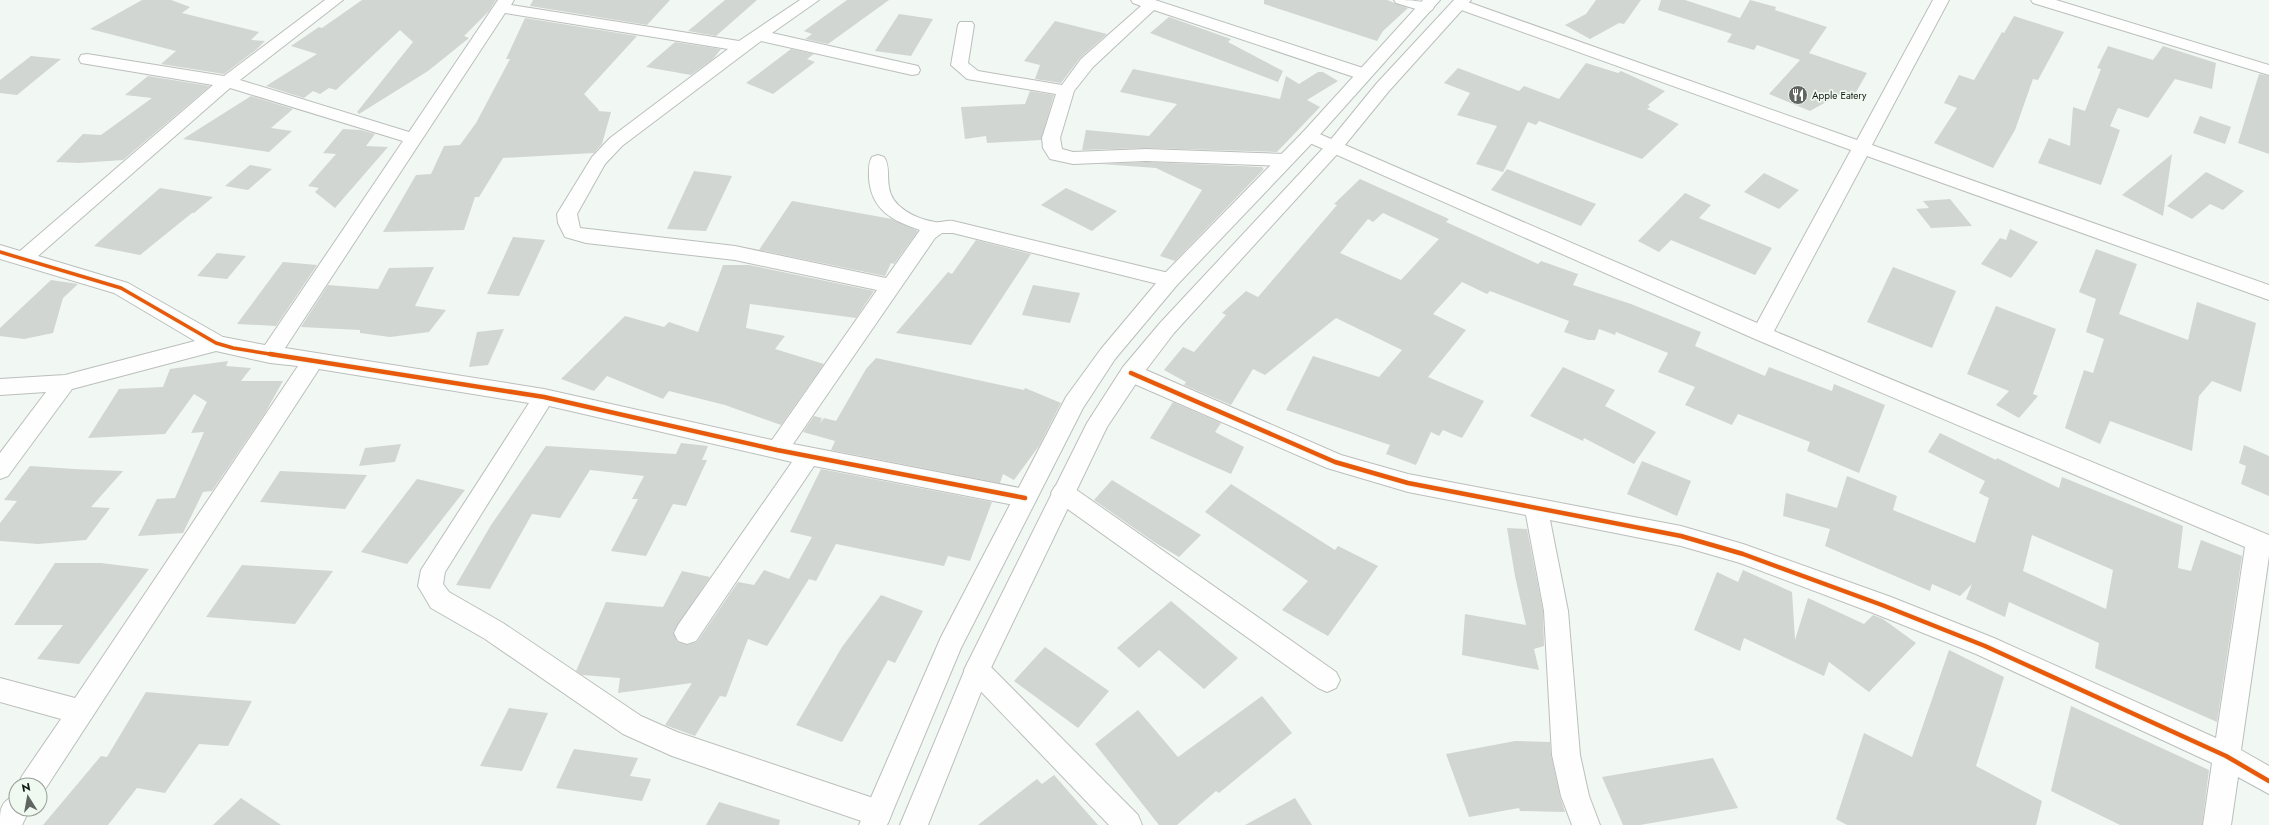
<svg xmlns="http://www.w3.org/2000/svg" width="2269" height="825" font-family="Jost,sans-serif">
	<style>
		.building { fill: #d1d6d2; fill-rule: evenodd }
		.lines { fill: none; stroke-linecap: round; stroke-linejoin: round }
		.minor-casing { stroke: #bbbfbc; stroke-width: 2 }
		.secondary-casing { stroke: #bbbfbc; stroke-width: 2 }
		.minor { fill: #fdfefd; fill-rule: evenodd }
		.secondary { fill: #fdfefd; fill-rule: evenodd }
		.cycleway-far1-casing { stroke: #eff9f0; stroke-width: 5.5 }
		.cycleway-casing { stroke: #eff9f0; stroke-width: 7 }
		.cycleway-far1 { stroke: #e8590c; stroke-width: 3.5 }
		.cycleway { stroke: #e8590c; stroke-width: 4.5 }
		.labels { text-anchor: middle; stroke-width: 3.5; stroke-linejoin: round; paint-order: stroke }
		.far-poi-label { font-size: 10px; fill: #131714; stroke: #eff9f0; text-anchor: start }
	</style>
	<rect width="100%" height="100%" fill="#f1f7f2"/>
	<!-- building -->
	<g class="building">
		<path d="M142,0H171L190,7L182,13L259,32L251,40L265,41L257,49L224,74L161,64L176,51L90,29Z"/>
		<path d="M362,0H496L489,11L464,36L469,38L428,71L359,114L357,112L413,42L400,30L336,90L329,88L320,94L313,91L304,98L266,86L317,54L291,46L319,27L322,28Z"/>
		<path d="M533,0H670L647,25L530,6Z"/>
		<path d="M725,0H757L716,36L688,31Z"/>
		<path d="M847,0H889L828,44L805,39L812,34L804,31Z"/>
		<path d="M1264,0H1387L1408,8L1383,31L1377,41L1264,4Z"/>
		<path d="M1596,0H1641L1624,24L1619,23L1590,39L1565,25L1586,14Z"/>
		<path d="M1661,0H1685L1740,18L1750,0L1776,7L1775,10L1827,27L1809,53L1867,73L1852,99L1846,91L1810,111L1769,94L1800,60L1757,45L1754,50L1727,42L1732,34L1658,10Z"/>
		<path d="M899,14L933,19L911,56L875,51Z"/>
		<path d="M2014,16L2064,32L2038,80L2033,79L2015,130L1993,168L1934,143L1957,108L1944,103L1959,75L1974,80L2002,32L2004,33Z"/>
		<path d="M1169,17L1231,39L1228,42L1283,71L1278,82L1150,33Z"/>
		<path d="M525,18L637,36L584,94L599,110L598,111L611,112L602,144L594,153L503,158L479,197H475L464,230L383,232L416,175L431,174L444,146L460,145L476,123L510,59H506Z"/>
		<path d="M1055,21L1107,34L1080,58L1061,83L1035,79L1040,65L1024,61Z"/>
		<path d="M675,42L721,49L713,59L691,75L646,67Z"/>
		<path d="M2108,46L2153,60L2163,46L2216,63L2212,89L2175,79L2148,118L2118,108L2110,126L2120,130L2101,185L2038,163L2049,138L2070,146L2073,107L2085,111L2101,69L2097,68Z"/>
		<path d="M791,49L814,54L807,59L815,62L773,94L746,83Z"/>
		<path d="M31,56L61,59L17,95L0,93V80Z"/>
		<path d="M1586,63L1618,73L1621,71L1665,91L1648,105L1650,107L1647,109L1679,124L1642,159L1539,121L1536,125L1528,122L1503,172L1476,164L1497,126L1457,115L1470,93L1444,83L1458,68L1519,91L1524,86L1559,99Z"/>
		<path d="M1133,69L1280,99L1286,76L1299,84L1318,72H1323L1338,81L1307,100L1320,107L1277,152L1146,148L1082,150L1086,130L1149,136L1177,104L1120,92Z"/>
		<path d="M2259,74L2269,76V154L2238,143Z"/>
		<path d="M148,76L210,86L123,160L79,163L56,162L83,134L101,135L152,98L125,95Z"/>
		<path d="M1030,91L1054,95L1041,140L987,143L986,136L965,139L961,107L1025,104Z"/>
		<path d="M251,96L293,109L271,128L292,131L269,152L183,139Z"/>
		<path d="M2200,116L2231,127L2225,144L2193,133Z"/>
		<path d="M343,129L361,130L375,134L366,146L388,147L335,208L315,192L319,188L308,186L336,154L323,153Z"/>
		<path d="M2172,154L2163,216L2122,195Z"/>
		<path d="M1146,162L1263,167L1262,168L1264,169L1175,261L1160,256L1202,190L1156,168L1101,164Z"/>
		<path d="M250,165L272,169L248,190L225,186Z"/>
		<path d="M1507,169L1596,204L1581,226L1491,190Z"/>
		<path d="M694,171L732,176L706,231L667,229Z"/>
		<path d="M2206,172L2244,191L2223,210L2210,204L2192,219L2167,206Z"/>
		<path d="M1764,173L1799,190L1779,209L1744,192Z"/>
		<path d="M1360,179L1449,219L1446,222L1538,264L1541,261L1578,274L1573,285L1631,304L1701,332L1695,346L1765,376L1769,367L1832,391L1834,384L1885,405L1859,473L1807,451L1810,442L1738,414L1732,425L1685,405L1695,387L1658,372L1668,353L1616,332L1615,335L1599,329L1595,340H1588L1564,332L1569,321L1490,291L1487,294L1462,282L1433,314L1466,330L1428,377L1484,401L1462,438L1443,430L1439,436L1431,432L1416,465L1386,454L1390,445L1286,410L1313,356L1379,377L1402,350L1336,318L1265,375L1253,369L1231,405L1184,385L1186,382L1164,370L1183,347L1194,352L1226,315L1222,313L1246,291L1258,297L1337,205L1334,204ZM1383,213L1439,239L1401,280L1340,253L1368,219L1373,222Z"/>
		<path d="M160,188L213,197L194,213H192L140,255L94,246Z"/>
		<path d="M1066,188L1117,211L1092,231L1041,205Z"/>
		<path d="M1685,193L1711,205L1699,218L1772,248L1755,275L1671,240L1659,252L1638,241Z"/>
		<path d="M1950,199L1972,226L1931,228L1916,209L1929,208L1923,201Z"/>
		<path d="M792,201L892,219L918,231L894,264L891,263L885,276L759,250Z"/>
		<path d="M2010,229L2038,242L2011,278L1981,264L2000,238L2006,240Z"/>
		<path d="M513,237L545,240L519,296L487,294Z"/>
		<path d="M976,240L1031,254L971,345L896,333L948,272L952,274Z"/>
		<path d="M2096,249L2137,264L2119,314L2188,340L2197,302L2256,323L2241,392L2212,381L2199,396L2192,451L2110,421L2100,444L2065,428L2084,370L2093,373L2104,339L2086,332L2096,299L2079,292Z"/>
		<path d="M217,253L246,256L227,279L197,276Z"/>
		<path d="M283,262L317,265L276,326L237,324Z"/>
		<path d="M723,265H749L874,291L856,318L750,304L746,328L785,336L775,349L824,364L781,425L725,405L669,391L663,399L607,376L594,391L561,379L625,316L664,327L669,322L698,332Z"/>
		<path d="M434,267L415,306L446,310L429,332L390,337L360,333V330L301,327L328,285L378,289L389,268Z"/>
		<path d="M1893,267L1956,291L1932,348L1867,322Z"/>
		<path d="M51,280L78,284L63,298L53,333L24,339L0,336V328Z"/>
		<path d="M1033,285L1080,293L1070,323L1022,315Z"/>
		<path d="M1996,306L2056,329L2033,394L2038,396L2019,418L1996,405L2009,391L1967,374Z"/>
		<path d="M504,329L488,365L469,367L477,332Z"/>
		<path d="M876,358L1024,390L1025,388L1061,403L1039,446L1014,480L1003,474L1000,483L831,450L835,441L803,432L814,416L822,418L820,423L824,418L836,421L866,369Z"/>
		<path d="M228,361L226,366L251,368L241,381H283L265,413L212,491L203,492L183,533L138,536L157,499L175,498L204,432L191,433L207,402L194,394L165,434L88,438L119,389L163,387L170,369Z"/>
		<path d="M1563,367L1615,390L1605,406L1656,432L1634,464L1584,438L1583,441L1530,416Z"/>
		<path d="M1173,402L1221,423L1215,432L1244,447L1231,474L1150,438Z"/>
		<path d="M1940,433L1996,460L1997,458L2059,488L2062,477L2183,526L2178,568L2191,571L2201,540L2242,556L2217,722L2095,668L2099,643L2009,602L2005,617L1966,599L1972,584L1960,596L1932,584L1930,591L1825,546L1830,529L1783,516L1786,493L1837,508L1847,476L1897,496L1893,510L1975,543L1989,498L1979,493L1985,481L1928,452ZM2032,535L2113,570L2106,609L2023,571Z"/>
		<path d="M681,443L708,446L702,460H707L686,506L673,504L646,556L611,551L638,499H632L644,476L590,470L560,518L532,514L490,589L456,585L491,525L546,446L676,454Z"/>
		<path d="M401,444L395,462L359,466L365,448Z"/>
		<path d="M2244,445L2269,456V496L2241,484L2246,466L2239,463Z"/>
		<path d="M1642,461L1691,481L1677,516L1627,494Z"/>
		<path d="M30,466L74,469L123,471L91,507L110,508L86,540L38,544L0,541V523L17,501L4,500Z"/>
		<path d="M821,469L992,502L970,561L948,556L944,566L836,544L816,581L809,579L767,646L748,639L726,697L720,696L695,736L665,725L692,683L618,693L620,678L582,675L576,671L606,602L663,607L682,571L710,577L673,632L677,642L687,645L697,642L738,582L754,585L764,570L789,579L812,537L790,532Z"/>
		<path d="M280,471L367,475L345,509L260,502Z"/>
		<path d="M417,479L465,490L407,564L361,552Z"/>
		<path d="M1112,480L1201,535L1179,557L1154,542L1094,500Z"/>
		<path d="M1231,484L1335,550L1338,546L1378,566L1328,636L1282,610L1308,581L1205,512Z"/>
		<path d="M1507,528L1527,529L1543,611L1544,646L1534,649L1539,670L1462,655L1465,614L1526,625L1515,576Z"/>
		<path d="M55,563H101L149,569L79,664L37,659L63,625H14Z"/>
		<path d="M242,565L333,571L295,624L206,617Z"/>
		<path d="M1743,570L1792,592L1795,640L1808,598L1864,624L1873,615L1883,619L1916,643L1869,692L1829,662L1824,676L1744,638L1740,651L1694,630L1717,572L1738,582Z"/>
		<path d="M881,595L923,611L895,663L888,660L842,742L796,725L842,647Z"/>
		<path d="M1171,601L1238,658L1204,689L1159,650L1139,668L1117,648Z"/>
		<path d="M1045,647L1109,691L1078,728L1014,681Z"/>
		<path d="M1949,650L2004,677L1976,766L2042,801L2036,825H1847L1836,819L1864,733L1912,757Z"/>
		<path d="M146,692L252,701L228,746L199,744L165,793L137,788L108,825H43L101,756L107,757Z"/>
		<path d="M1262,696L1292,733L1219,793L1216,791L1177,825H1159L1095,744L1138,710L1178,757Z"/>
		<path d="M2071,706L2209,770L2202,825H2120L2051,791Z"/>
		<path d="M509,708L548,713L522,771L480,766Z"/>
		<path d="M1515,741L1550,742L1551,755L1560,796L1565,812L1520,811L1519,808L1469,817L1446,754Z"/>
		<path d="M574,749L638,758L630,776L651,779L642,801L556,788Z"/>
		<path d="M1713,758L1738,808L1640,825H1623L1602,777Z"/>
		<path d="M1054,775L1098,825H978L1037,779L1042,784Z"/>
		<path d="M241,798L281,825H213Z"/>
		<path d="M1295,798L1312,825H1245Z"/>
		<path d="M719,802L780,820L779,825H706Z"/>
	</g>
	<g class="lines">
		<defs>
			<g id="minor">
				<path d="M325,0H343L240,80L409,132L498,0H514L511,5L739,41L800,0H819L772,33L918,66L920,70L918,74L912,75L761,41L622,146L605,164L577,214L580,228L735,246L886,278L920,230C893,221 871,210 869,178C869,171 868,163 872,157L878,155L884,157C890,165 887,177 889,187C891,207 916,219 935,222C940,223 947,220 953,221L1177,275L1180,280L1177,285L1170,287L953,233H942L935,238L793,444L1025,489L1033,491L1037,498L1033,505L1025,507L814,466L696,641L687,644L678,641L674,633L678,625L792,462L549,406L445,572L443,584L449,592L503,623L641,716L677,732L888,803L892,813L888,823L873,825L672,756L623,734L485,639L431,608L418,586L421,570L529,403L319,369L42,794L40,795V785H18L22,776L61,719L0,702V678L75,698L298,366L270,363L216,351L72,389L8,476L0,479V453L46,392L0,395V379L65,375L195,341L114,293L0,259V245L20,251L213,85L81,63L79,59L81,55L87,54L224,76ZM505,13L728,49L610,138L592,157L557,214L558,223L565,237L586,243L735,260L877,290L772,440L544,389L285,348ZM230,88L403,141L265,345L223,337L128,283L38,256Z"/>
				<path d="M1131,0H1155L1369,70L1372,74L1369,78H1357L1154,10L1093,67L1074,91L1060,138L1062,149L1073,152L1146,149L1284,154L1290,156L1293,160L1290,164L1284,166L1146,161L1073,164L1050,159L1043,148L1042,138L1056,94L967,79L951,65L958,25L960,22H972L974,25L968,63L978,71L1062,85L1081,59L1141,6L1133,3Z"/>
				<path d="M1394,0C1405,0 1427,0 1434,7L1432,10L1426,12L1396,3Z"/>
				<path d="M1456,0L1465,1L1857,140L1933,0H1949L1872,145L2269,285V300L1867,156L1774,331L2269,535V556L2241,750L2269,766V794L2238,777L2231,825H2203L2212,763L1976,654L1873,613L1740,563L1681,546L1550,520L1568,611L1580,755L1589,796L1600,825H1572L1561,796L1552,755L1544,611L1526,515L1408,492L1327,468L1123,379L1120,373L1123,367L1131,365L1139,367L1341,455L1408,474L1681,526L1743,544L1891,597L1994,638L2216,738L2245,547L1755,339L1303,140L1300,136L1303,132L1309,130L1315,132L1757,323L1851,150L1453,7L1451,4Z"/>
				<path d="M2031,0H2056L2269,65V75L2033,3Z"/>
				<path d="M1063,484L1071,486L1336,672L1340,680L1336,688L1327,692L1318,688L1055,500L1051,493L1055,486Z"/>
				<path d="M977,658L986,662L1138,815L1142,825H1109L968,678L964,670L968,662Z"/>
				<path d="M16,795V809H30L22,825H0C0,809 0,802 16,795Z"/>
			</g>
			<g id="secondary">
				<path d="M1423,0H1440L1315,140L1177,285L1115,359L1083,408L961,648L887,825H859L941,637L1066,397L1101,349L1163,275L1303,132Z"/>
				<path d="M1454,0H1471L1389,91L1340,151L1174,333L1139,379L1107,427L989,672L928,825H900L968,662L1087,423L1123,367L1160,323L1328,143L1377,83Z"/>
			</g>
		</defs>
		<!-- minor casing -->
		<use href="#minor" class="minor-casing"/>
		<!-- secondary casing -->
		<use href="#secondary" class="secondary-casing"/>
		<!-- minor -->
		<use href="#minor" class="minor"/>
		<!-- secondary -->
		<use href="#secondary" class="secondary"/>
		<defs>
			<path id="cycleway-far1" d="M0,252L121,288L216,343L233,348L276,355"/>
			<g id="cycleway">
				<path d="M270,354L544,397L777,450L1025,498"/>
				<path d="M1131,373L1335,462L1408,483L1681,536L1743,554L1882,605L1985,646L2226,756L2269,781"/>
			</g>
		</defs>
		<!-- cycleway-far1 casing -->
		<use href="#cycleway-far1" class="cycleway-far1-casing"/>
		<!-- cycleway casing -->
		<use href="#cycleway" class="cycleway-casing"/>
		<!-- cycleway-far1 -->
		<use href="#cycleway-far1" class="cycleway-far1"/>
		<!-- cycleway -->
		<use href="#cycleway" class="cycleway"/>
	</g>
	<!-- icons -->
	<defs>
		<symbol id="restaurant-disc" viewBox="-11 -11 22 22"><circle r="9.5" fill="#616562" stroke="#eff9f0"/><path d="M-5-6h1v4h1v-4h1v4h1v-4h1v5L-1.5 .5V6h-2V.5L-5-1ZM5-6V6H3V1.5H1.5Q1.5-4 5-6Z" fill="#fff"/></symbol>
	</defs>
	<g fill-rule="evenodd">
		<use href="#restaurant-disc" x="1787" y="84" width="22" height="22"/>
	</g>
	<g class="labels">
		<!-- far-poi labels -->
		<g class="far-poi-label">
			<text x="1812" y="99">Apple Eatery</text>
		</g>
	</g>
	<!-- north arrow -->
	<g transform="translate(28 797) rotate(349)"><circle r="19" fill="#eff9f0" stroke="#979f98"/>
	<path d="M0-3L7 15L0 10L-7 15Z" fill="#616562"/>
	<text y="-6" font-size="11" font-weight="bold" text-anchor="middle" fill="#131714">N</text>
	</g>
</svg>
